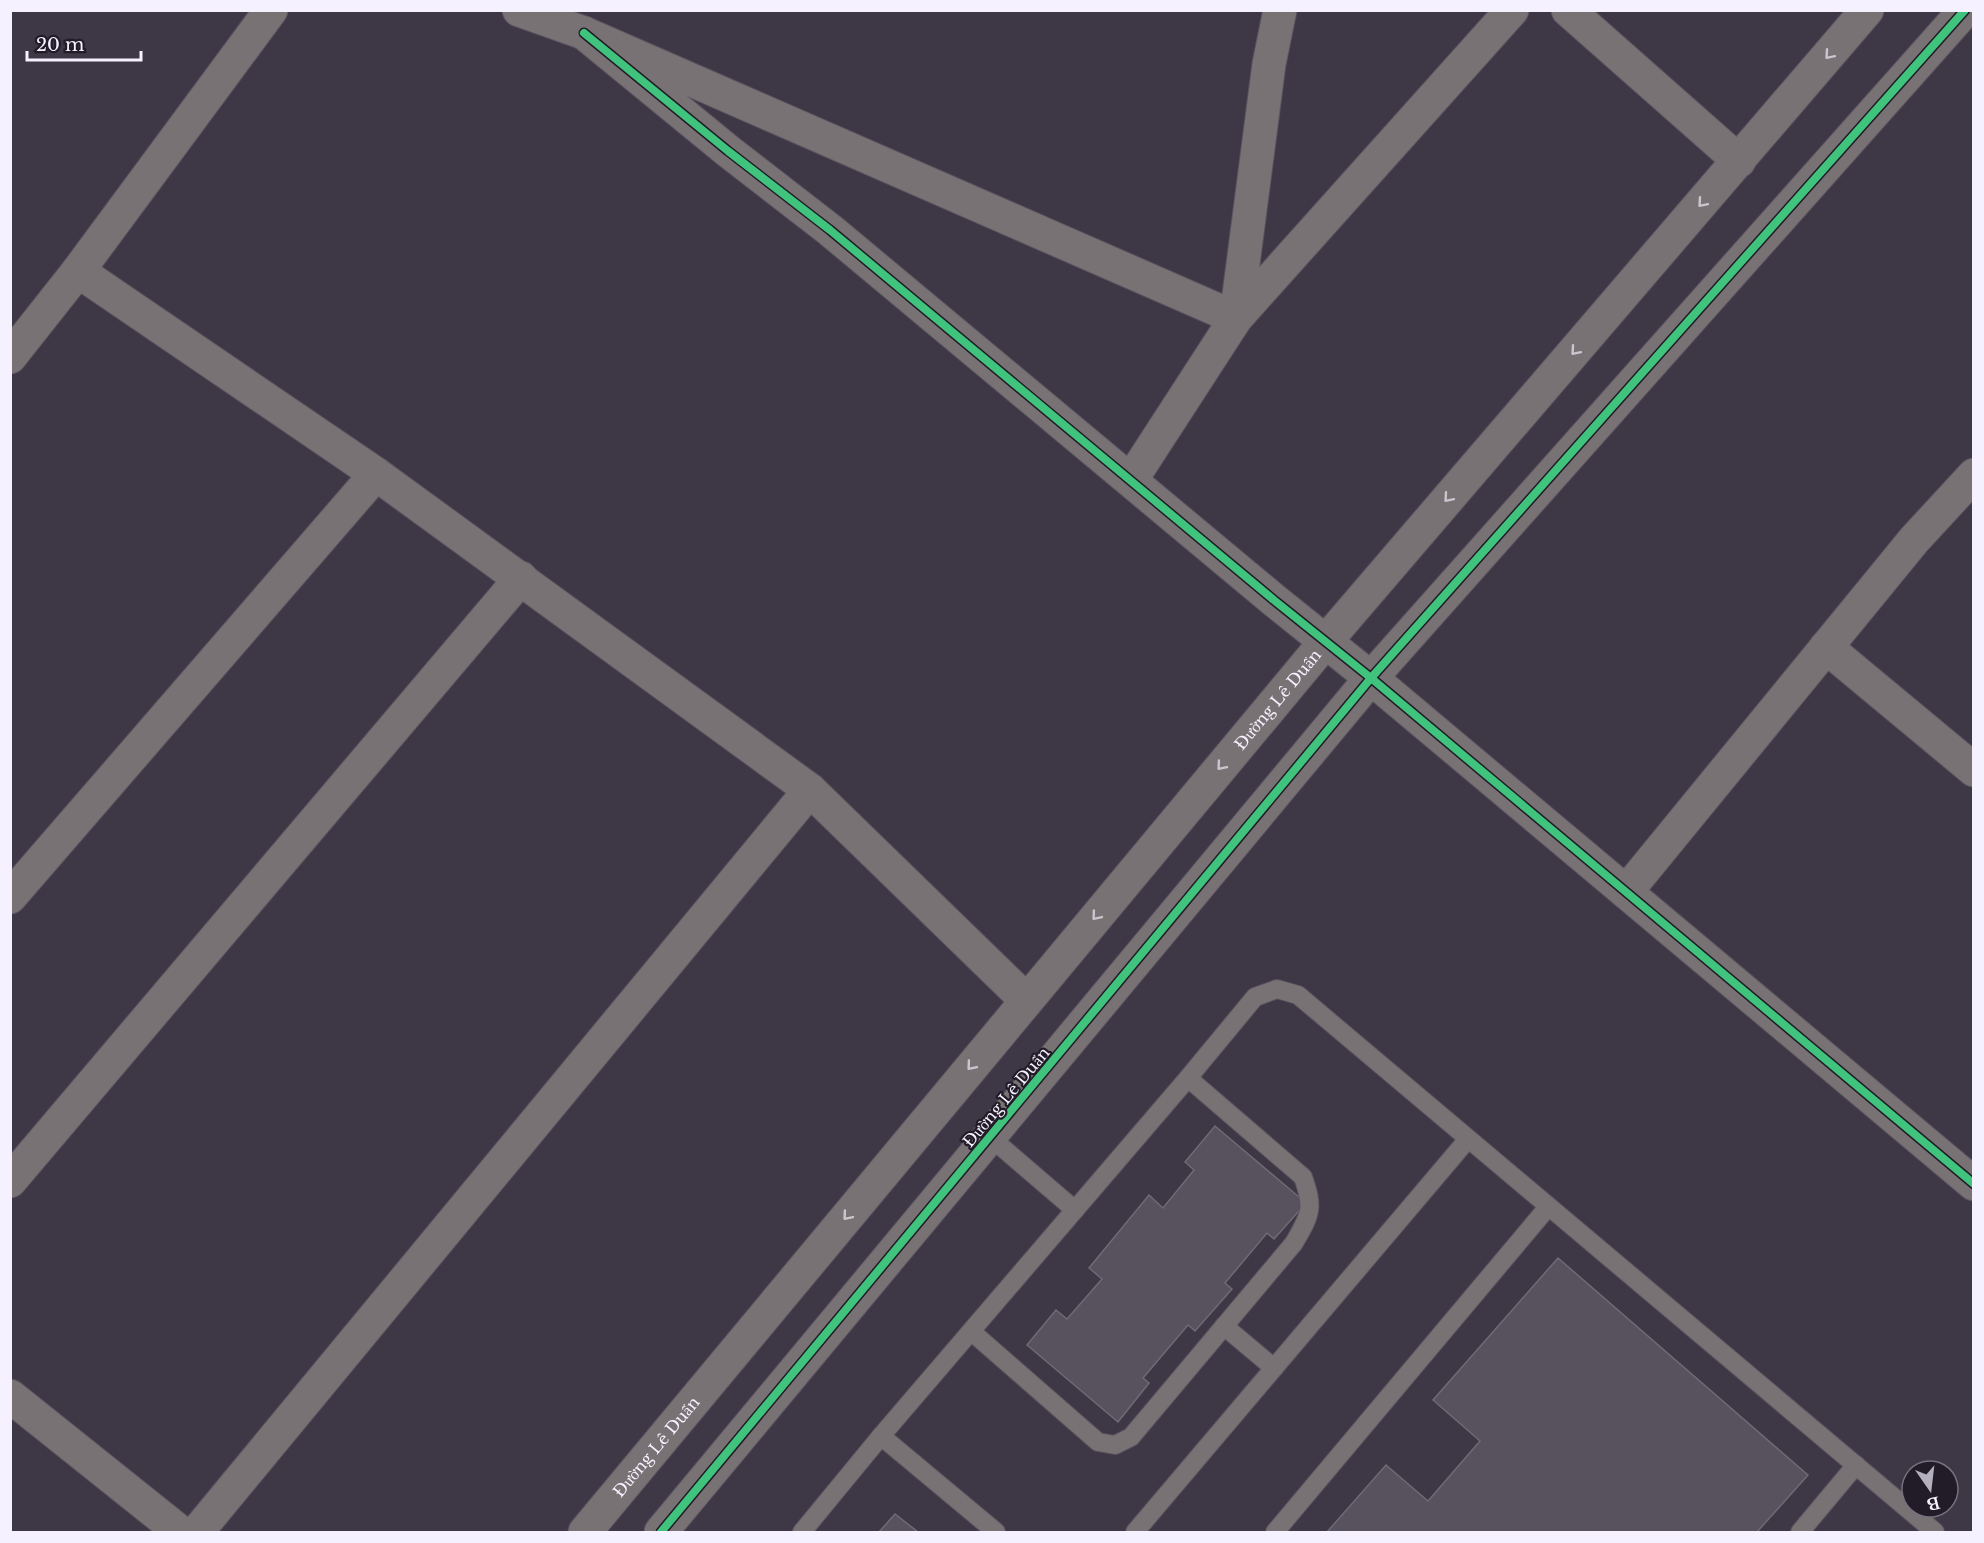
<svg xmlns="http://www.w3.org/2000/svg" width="1984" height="1543" font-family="'Libre Baskerville',serif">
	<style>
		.building { fill: #57525e; stroke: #6e6a76; stroke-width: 1.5 }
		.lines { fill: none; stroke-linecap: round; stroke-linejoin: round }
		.service-casing { stroke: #58535e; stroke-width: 20 }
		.minor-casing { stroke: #58535e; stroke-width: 35 }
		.service { stroke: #787274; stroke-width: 18 }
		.minor { stroke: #787274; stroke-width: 33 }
		.cycleway-casing { stroke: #211c28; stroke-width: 11 }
		.cycleway { stroke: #40c37c; stroke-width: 8 }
		.oneway { stroke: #cac5ce }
		.labels { text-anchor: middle; stroke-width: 4.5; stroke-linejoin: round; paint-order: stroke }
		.street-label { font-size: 16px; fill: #f6f1ff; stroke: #211c28 }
	</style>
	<rect width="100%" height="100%" fill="#3d3746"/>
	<!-- building -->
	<g class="building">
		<path d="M1215,1126L1306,1203L1274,1239L1267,1233L1225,1283L1232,1289L1195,1331L1188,1325L1143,1378L1149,1383L1118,1422L1027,1345L1056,1310L1067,1319L1102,1279L1089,1268L1149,1195L1163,1208L1194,1170L1185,1162Z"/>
		<path d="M1558,1258L1808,1475L1757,1532H1327L1386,1465L1428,1501L1480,1441L1433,1400Z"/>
		<path d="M895,1514L918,1532H879Z"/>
	</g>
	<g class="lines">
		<defs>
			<g id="service">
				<path d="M990,1137L1075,1210"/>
				<path d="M1224,1326L1274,1368"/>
				<path d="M972,1332L1098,1442L1115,1445L1131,1437L1294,1243C1311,1214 1314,1208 1303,1177L1188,1078"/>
				<path d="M881,1436L996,1532"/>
				<path d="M802,1532L881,1436L1188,1078L1255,997L1277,989L1298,995L1935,1532"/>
				<path d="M1135,1532L1468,1139"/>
				<path d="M1275,1532L1548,1207"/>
				<path d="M1800,1532L1856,1465"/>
			</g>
			<g id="minor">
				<path d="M519,10L584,33L1236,318L1269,64L1280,10"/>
				<path d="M1568,10L1739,161"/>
				<path d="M584,33L728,151L830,230L1275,601L1371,678L1974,1184"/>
				<path d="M78,271L376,474L810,790L1026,1000"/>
				<path d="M10,357L78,271L271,10"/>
				<path d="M1131,480L1236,318L1512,10"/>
				<path d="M1826,647L1974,770"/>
				<path d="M1626,892L1914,540L1974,475"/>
				<path d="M10,897L376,474"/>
				<path d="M10,1181L521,578"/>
				<path d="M10,1396L180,1532"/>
				<path d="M197,1532L810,790"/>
				<path id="s1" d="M585,1532L1326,641L1867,10"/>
				<path d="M661,1532L1371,678L1965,10"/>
			</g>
		</defs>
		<!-- service casing -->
		<use href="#service" class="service-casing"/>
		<!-- minor casing -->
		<use href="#minor" class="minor-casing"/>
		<!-- service -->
		<use href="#service" class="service"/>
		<!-- minor -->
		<use href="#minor" class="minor"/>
		<defs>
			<g id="cycleway">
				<path d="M584,33L728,151L830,230L1275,601L1371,678L1974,1184"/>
				<path d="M661,1532L1371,678L1965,10"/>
			</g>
		</defs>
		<!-- cycleway casing -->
		<use href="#cycleway" class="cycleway-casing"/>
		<!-- cycleway -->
		<use href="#cycleway" class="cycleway"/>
	</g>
	<!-- one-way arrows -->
	<defs><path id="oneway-chevron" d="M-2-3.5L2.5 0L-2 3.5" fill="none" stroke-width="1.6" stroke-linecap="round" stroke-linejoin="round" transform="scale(1.5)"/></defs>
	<g class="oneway">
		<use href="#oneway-chevron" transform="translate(1829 55) rotate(131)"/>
		<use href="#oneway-chevron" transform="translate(1702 203) rotate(131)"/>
		<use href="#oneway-chevron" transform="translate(1575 351) rotate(131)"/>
		<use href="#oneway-chevron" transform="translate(1448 498) rotate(131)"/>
		<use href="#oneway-chevron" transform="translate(1221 766) rotate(130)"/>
		<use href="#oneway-chevron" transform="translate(1096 916) rotate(130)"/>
		<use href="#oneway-chevron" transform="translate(971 1066) rotate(130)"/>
		<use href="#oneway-chevron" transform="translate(847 1216) rotate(130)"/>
	</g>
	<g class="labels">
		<!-- street labels -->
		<g class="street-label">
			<text dy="6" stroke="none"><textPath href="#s1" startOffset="1083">Đường Lê Duẩn</textPath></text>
			<text transform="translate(1006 1097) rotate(-50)" y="6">Đường Lê Duẩn</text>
			<text dy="6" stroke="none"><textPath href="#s1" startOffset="111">Đường Lê Duẩn</textPath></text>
		</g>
	</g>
	<!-- border -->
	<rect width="1984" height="1543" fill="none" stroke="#f6f1ff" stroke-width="24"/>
	<!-- north arrow -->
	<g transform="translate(1930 1489) rotate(166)"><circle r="28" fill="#211c28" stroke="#76717e" stroke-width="1.5"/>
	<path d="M0-4.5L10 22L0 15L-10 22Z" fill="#b5b0be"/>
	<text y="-9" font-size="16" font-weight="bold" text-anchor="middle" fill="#f6f1ff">B</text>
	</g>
	<!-- scale -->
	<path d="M27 51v9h114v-9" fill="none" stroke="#f6f1ff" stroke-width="3"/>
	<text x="36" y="51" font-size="18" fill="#f6f1ff" stroke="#211c28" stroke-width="4.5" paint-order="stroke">20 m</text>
</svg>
